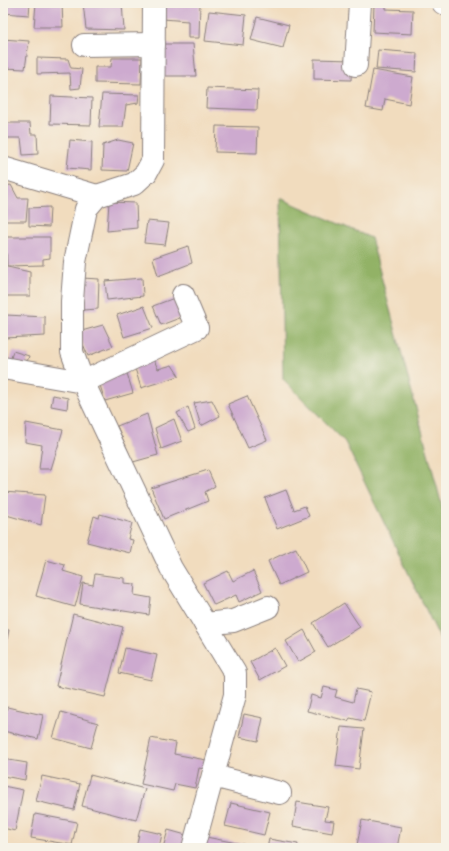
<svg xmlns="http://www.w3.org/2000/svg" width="449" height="851" font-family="'Gochi Hand',sans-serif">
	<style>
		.forest { fill: #92b266; stroke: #5a6a50 }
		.building { fill: #cdaacf }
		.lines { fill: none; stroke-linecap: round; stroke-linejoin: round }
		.minor-casing { stroke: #8a7f7c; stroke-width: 24 }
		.minor { stroke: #fff; stroke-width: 22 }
	</style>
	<rect width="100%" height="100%" fill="#f7f3e8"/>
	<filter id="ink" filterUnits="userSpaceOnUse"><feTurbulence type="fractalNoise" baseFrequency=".025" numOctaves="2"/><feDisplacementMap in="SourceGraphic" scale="8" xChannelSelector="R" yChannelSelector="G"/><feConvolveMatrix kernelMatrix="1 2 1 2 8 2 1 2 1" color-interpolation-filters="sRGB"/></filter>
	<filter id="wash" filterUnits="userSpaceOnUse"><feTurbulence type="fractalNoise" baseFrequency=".012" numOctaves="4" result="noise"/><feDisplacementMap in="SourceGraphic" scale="16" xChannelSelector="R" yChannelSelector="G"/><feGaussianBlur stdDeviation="0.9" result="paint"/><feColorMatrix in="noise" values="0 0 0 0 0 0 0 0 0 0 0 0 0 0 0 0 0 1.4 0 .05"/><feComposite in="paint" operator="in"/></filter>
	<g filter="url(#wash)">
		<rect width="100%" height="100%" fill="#f1dcbe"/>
		<!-- forest -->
		<path class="forest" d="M280,198L371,238L446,521V651L345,442L283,379Z"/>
		<g id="blocks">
			<!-- building -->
			<g class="building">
				<path d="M3,3H30L29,15L3,13Z"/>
				<path d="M36,3H62L63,27H34Z"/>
				<path d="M83,3H122L124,30L86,29Z"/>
				<path d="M165,3H200L199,38H188V21L163,19Z"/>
				<path d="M374,3H386V9L413,10L412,34L373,32Z"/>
				<path d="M209,11L246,15L243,45L205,41Z"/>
				<path d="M257,17L289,25L283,48L251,40Z"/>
				<path d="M3,39L29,41L25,69L3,68Z"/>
				<path d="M163,44H193L196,76H162Z"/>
				<path d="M378,50L417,53L416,72L376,69Z"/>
				<path d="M37,58L68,59L71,68L82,69L80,88L71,89L70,73L37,74Z"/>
				<path d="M112,58H142L141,84L95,83V67H111Z"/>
				<path d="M314,59L352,60L351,80L314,79Z"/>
				<path d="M373,70L413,77L409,104L385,99L383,111L366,108Z"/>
				<path d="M207,88L258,90L257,110L206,108Z"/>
				<path d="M102,94L139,95L138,103L126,105L123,127H99Z"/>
				<path d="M51,96L92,98L91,125L50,124Z"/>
				<path d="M3,123H30L31,134H37L38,154L23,155L21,138H3Z"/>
				<path d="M216,126L258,127L257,153L215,152Z"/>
				<path d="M70,140L92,142L91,170L67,168Z"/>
				<path d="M118,140L133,143L127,171L102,170L103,145Z"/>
				<path d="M11,185L18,198H28L26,221H3V186Z"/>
				<path d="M109,202L136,203L137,228L107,231Z"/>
				<path d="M50,207L49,227L29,226V208Z"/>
				<path d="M147,221L169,223L165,245L144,243Z"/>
				<path d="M6,237H50V258L43,259V265L7,266Z"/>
				<path d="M188,246L192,263L158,276L153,258Z"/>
				<path d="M3,266L30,272V296H3Z"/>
				<path d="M82,278L99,279L98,309L83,310Z"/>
				<path d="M142,278L143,296L107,300L105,281Z"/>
				<path d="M177,297L185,316L161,325L153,306Z"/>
				<path d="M144,306L153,328L124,337L117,315Z"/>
				<path d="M6,315L45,317V336L4,338Z"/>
				<path d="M103,325L113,346L88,356L78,332Z"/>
				<path d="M13,351L29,356L25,368L9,365Z"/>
				<path d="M154,360L158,369L172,365L179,376L141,388L134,365Z"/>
				<path d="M126,370L133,393L105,401L99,382Z"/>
				<path d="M53,395L68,398L67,409L51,406Z"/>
				<path d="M247,396L267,440L248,448L228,404Z"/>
				<path d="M212,400L220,416L201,426L194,403Z"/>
				<path d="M188,407L195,429L188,432L177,413Z"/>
				<path d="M147,414L158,455L133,462L117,426Z"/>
				<path d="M174,419L182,441L161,449L155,428Z"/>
				<path d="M26,423L63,430L51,469H39L42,445L25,442Z"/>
				<path d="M208,470L215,486L205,492L208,501L164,519L151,488Z"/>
				<path d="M286,490L294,510L305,506L309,516L277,529L265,498Z"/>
				<path d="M3,492L45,495L41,525L3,514Z"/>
				<path d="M100,514L132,523L128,539L133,540L130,553L87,542L94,516L99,518Z"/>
				<path d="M296,548L307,572L279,585L268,561Z"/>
				<path d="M46,560L65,565L63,571L83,577L75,607L36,596Z"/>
				<path d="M228,571L233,581L253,571L262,591L239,602L236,595L214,605L203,583Z"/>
				<path d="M95,574L124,578V583L135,584L134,595L151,598L149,615L80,604L83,583L93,585Z"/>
				<path d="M344,603L360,627L328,647L313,623Z"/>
				<path d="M73,614L123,627L105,697L56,686Z"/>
				<path d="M3,629L9,630L4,654H3Z"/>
				<path d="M304,630L316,652L298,662L286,641Z"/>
				<path d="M125,648L157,655L151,680L119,673Z"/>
				<path d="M275,648L285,666L260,680L250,662Z"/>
				<path d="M324,687L337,690L335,697L353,702L356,689L371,692L364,721L350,718L348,721L307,711L311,695L321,698Z"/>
				<path d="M7,707L43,715L38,739L3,731Z"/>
				<path d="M61,712L98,723L91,748L53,738Z"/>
				<path d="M244,714L263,718L258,741L239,737Z"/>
				<path d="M341,727L364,729L359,769L336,766Z"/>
				<path d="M151,738L176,743L174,754L206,760L204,769L199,768L195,788L175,784L173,791L141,784Z"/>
				<path d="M3,759L27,763L25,780L3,776Z"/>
				<path d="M90,775L145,789L136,820L82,806Z"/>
				<path d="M42,776L80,784L74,810L36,801Z"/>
				<path d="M3,786L23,790L15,831L3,828Z"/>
				<path d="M297,802L328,807L325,820L334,821L332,833L293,826Z"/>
				<path d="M231,803L270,812L264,835L225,826Z"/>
				<path d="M35,814L77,822L72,845L31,838Z"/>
				<path d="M362,820L401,827L397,848H375L357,845Z"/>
				<path d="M140,829L162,834L159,848H136Z"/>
				<path d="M168,830L186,835L182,848H163Z"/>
				<path d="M206,837L252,846V848H204Z"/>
				<path d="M269,839L298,844L297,848H267Z"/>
			</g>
		</g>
	</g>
	<g filter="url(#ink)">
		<use href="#blocks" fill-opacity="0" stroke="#8a7f7c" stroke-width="1"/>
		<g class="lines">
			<defs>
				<g id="minor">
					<path d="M154,3L153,160L146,173L134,184L97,196L86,209L75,262L72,301V352L83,382L171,568L235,673V695L193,848"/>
					<path d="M443,3L446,4"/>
					<path d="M84,45L154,44"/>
					<path d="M356,65L360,3"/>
					<path d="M3,168L97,196"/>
					<path d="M3,368L83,382L197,328L183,295"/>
					<path d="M205,624L233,621L268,607"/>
					<path d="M213,776L280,793"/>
				</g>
			</defs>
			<!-- minor casing -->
			<use href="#minor" class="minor-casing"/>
			<!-- minor -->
			<use href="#minor" class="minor"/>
		</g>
	</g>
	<!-- margin -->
	<rect width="449" height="851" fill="none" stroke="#f7f3e8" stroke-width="16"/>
</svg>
